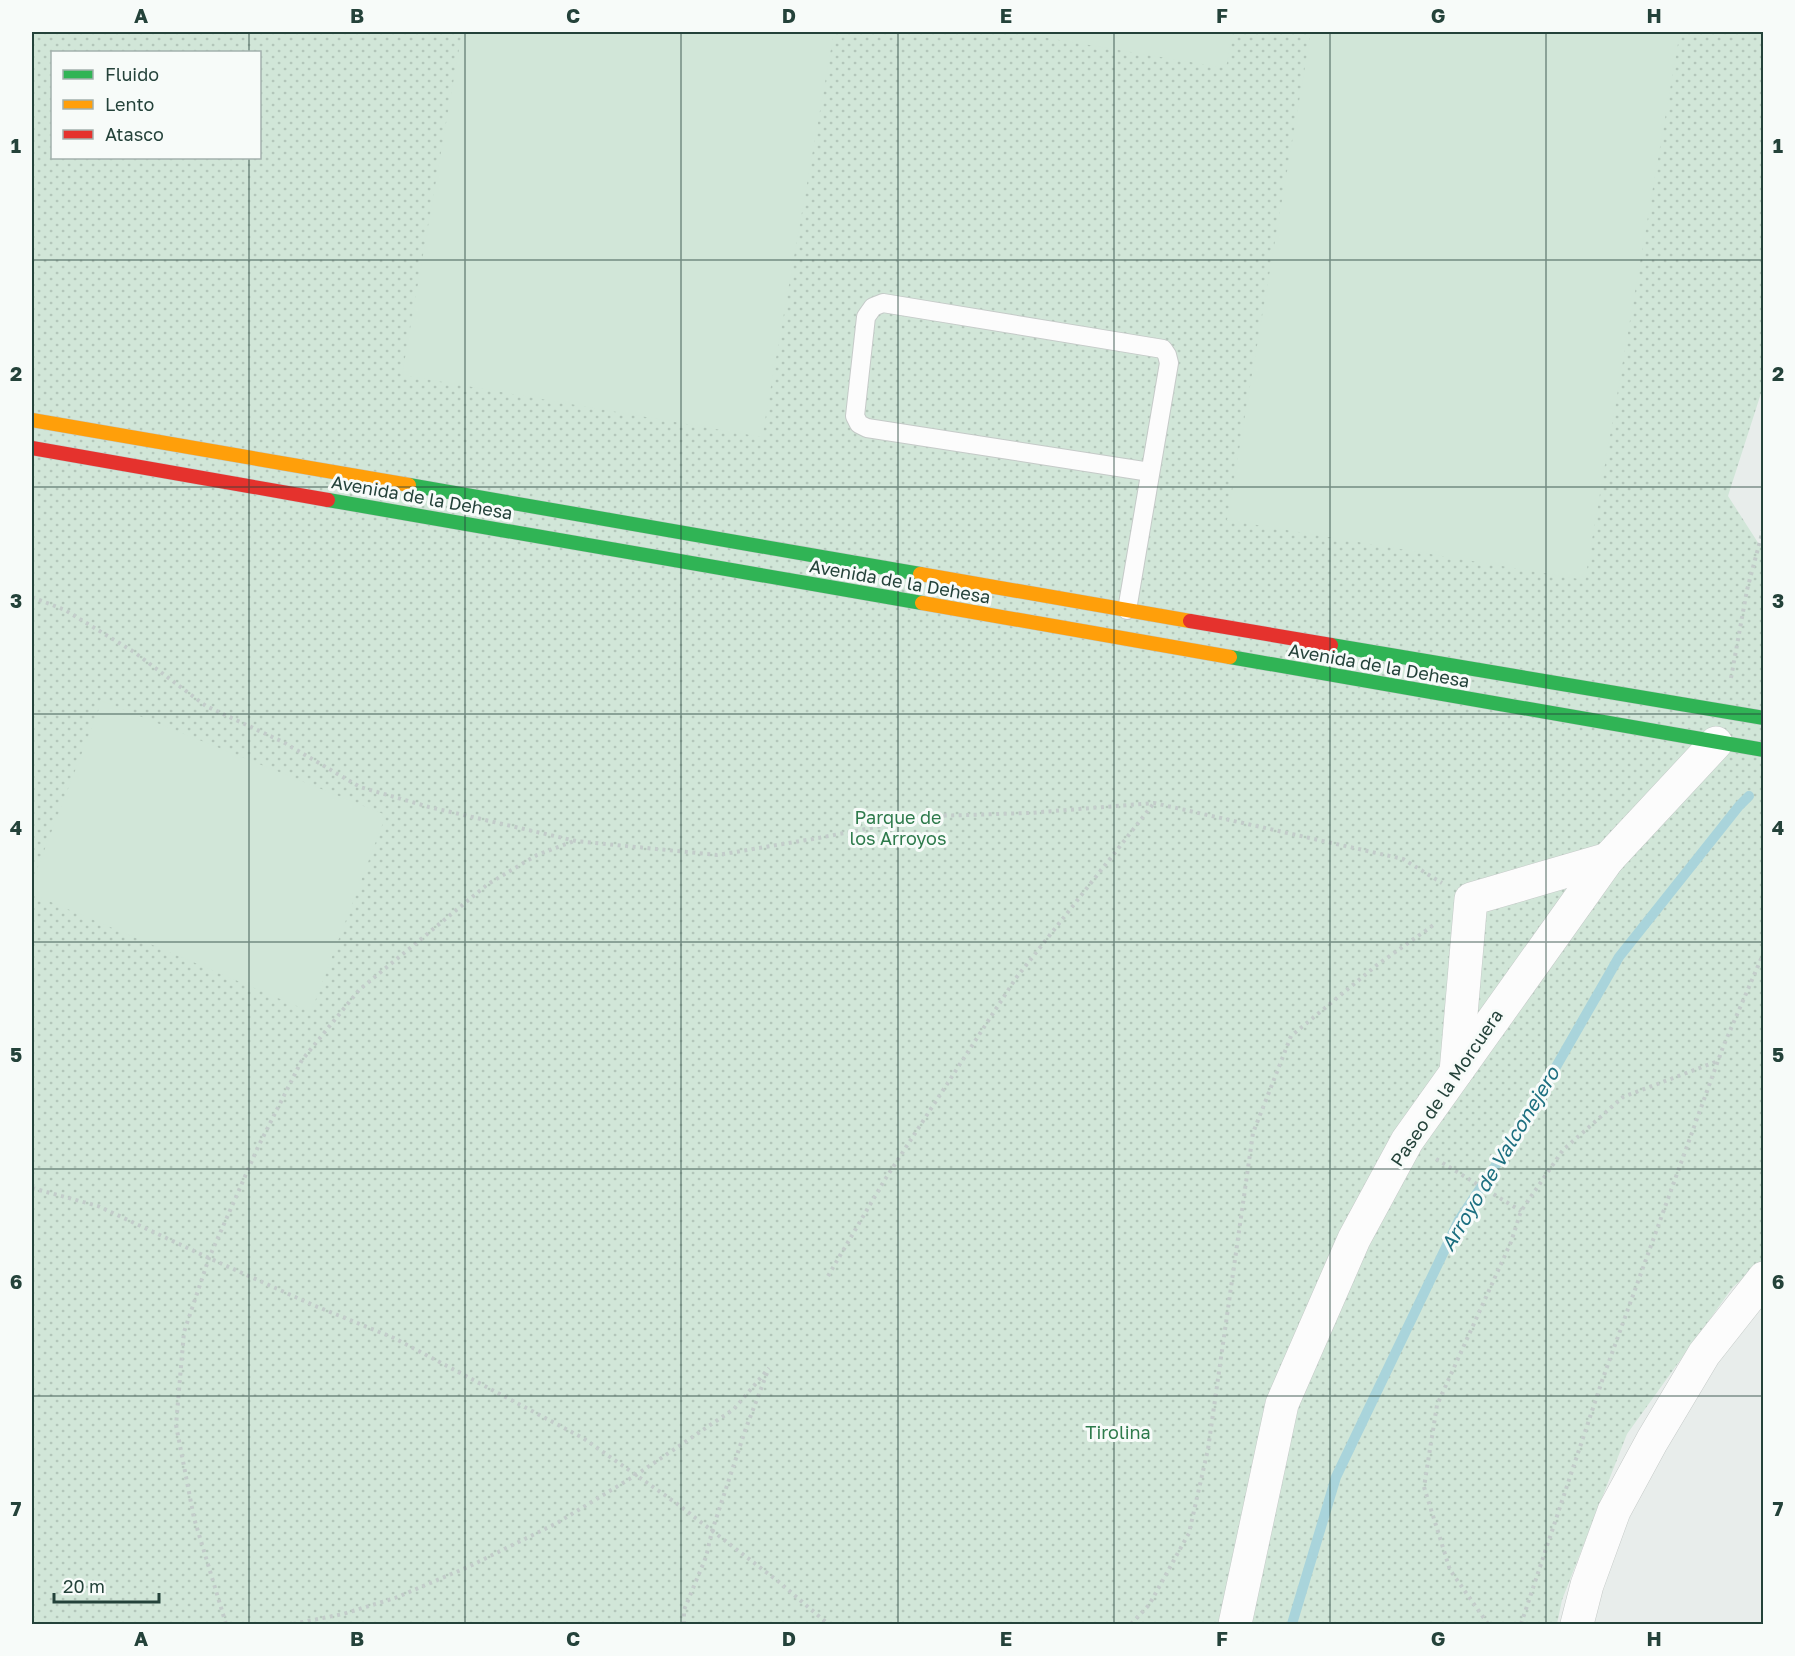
<svg xmlns="http://www.w3.org/2000/svg" width="1795" height="1656" font-family="'Golos Text',sans-serif">
	<style>
		.grass { fill: url(#grass-dots); fill-rule: evenodd }
		.pitch { fill: #d1e6d8 }
		.lines { fill: none; stroke-linecap: round; stroke-linejoin: round }
		.stream { stroke: #a9d4db; stroke-width: 10 }
		.lane-casing { stroke: #c5cac8; stroke-width: 20 }
		.street-casing { stroke: #c5cac8; stroke-width: 34 }
		.fast-casing { stroke: #c3cbc8; stroke-width: 15 }
		.slow-casing { stroke: #c3cbc8; stroke-width: 15 }
		.jam-casing { stroke: #c3cbc8; stroke-width: 15 }
		.path { stroke: #c3ccca; stroke-width: 4; stroke-dasharray: 3 4.5; stroke-linecap: butt }
		.lane { stroke: #fcfcfc; stroke-width: 18 }
		.street { stroke: #fcfcfc; stroke-width: 33 }
		.fast { stroke: #30b455; stroke-width: 14 }
		.slow { stroke: #ff9f0a; stroke-width: 14 }
		.jam { stroke: #e5322d; stroke-width: 14 }
		.grid { fill: none; stroke: #24423a; stroke-width: 1.5; stroke-opacity: 0.55 }
		.labels { text-anchor: middle; stroke-width: 6; stroke-linejoin: round; paint-order: stroke }
		.street-label { font-size: 18px; fill: #24423a; stroke: #f7fbf9 }
		.park-label { font-size: 18px; fill: #2d7a4b; stroke: #f7fbf9 }
		.water-label { font-size: 20px; font-style: italic; fill: #1c6f80; stroke: #f7fbf9 }
		.neatline { fill: none; stroke: #24423a; stroke-width: 2 }
		.grid-label { font-size: 20px; text-anchor: middle; font-weight: bold; fill: #24423a }
	</style>
	<defs>
		<pattern id="grass-dots" width="8" height="8" patternUnits="userSpaceOnUse" patternTransform="scale(1.5)"><rect width="8" height="8" fill="#d1e6d8"/><path d="M2 2h.1M6 6h.1" fill="none" stroke="#b3c6ba" stroke-width="1.8" stroke-linecap="round"/></pattern>
	</defs>
	<rect width="100%" height="100%" fill="#e8edeb"/>
	<!-- grass -->
	<path class="grass" d="M32,32H1763V387L1728,496L1764,552L1763,1262L1733,1287L1627,1434L1562,1600L1557,1624H32ZM52,52H260V158H52Z"/>
	<!-- pitch -->
	<g class="pitch">
		<path d="M462,32H834L762,437L402,375Z"/>
		<path d="M1012,32H1233L1226,68Z"/>
		<path d="M1311,32H1680L1585,580L1227,520Z"/>
		<path d="M102,701L386,815L311,1012L32,894V882Z"/>
	</g>
	<g class="lines">
		<!-- stream -->
		<path class="stream" d="M1292,1624L1336,1477L1459,1220L1522,1126L1619,957L1739,806L1749,796"/>
		<defs>
			<path id="lane" d="M1127,610L1169,363L1167,355L1163,349L883,303L873,307L866,317L855,416L859,424L867,428L1150,472"/>
			<g id="street">
				<path d="M1456,1072L1471,899L1608,859"/>
				<path d="M1235,1624L1282,1404L1354,1239L1407,1141L1608,859L1716,743"/>
				<path d="M1577,1624L1587,1585L1614,1511L1652,1441L1704,1354L1764,1278"/>
			</g>
			<g id="fast">
				<path d="M409,485L920,574"/>
				<path d="M328,500L922,603"/>
				<path d="M1331,645L1764,718"/>
				<path d="M1230,657L1764,750"/>
			</g>
			<g id="slow">
				<path d="M32,420L409,485"/>
				<path d="M920,574L1190,621"/>
				<path d="M922,603L1230,657"/>
			</g>
			<g id="jam">
				<path d="M32,448L328,500"/>
				<path d="M1190,621L1331,645"/>
			</g>
		</defs>
		<!-- lane casing -->
		<use href="#lane" class="lane-casing"/>
		<!-- street casing -->
		<use href="#street" class="street-casing"/>
		<!-- fast casing -->
		<use href="#fast" class="fast-casing"/>
		<!-- slow casing -->
		<use href="#slow" class="slow-casing"/>
		<!-- jam casing -->
		<use href="#jam" class="jam-casing"/>
		<!-- path -->
		<g class="path">
			<path d="M32,597L65,610L134,652L206,706L283,742L360,787L429,807L576,841L717,855L813,839L934,816L1029,813L1154,803L1403,859L1442,883"/>
			<path d="M1731,678L1747,590L1764,526"/>
			<path d="M1436,1159L1521,1211"/>
			<path d="M32,1188L98,1206L209,1258L313,1305L394,1338L583,1438L676,1503L779,1582L828,1624"/>
			<path d="M828,1276L884,1181L1016,978L1154,803"/>
			<path d="M226,1624L194,1518L176,1425L184,1332L209,1258L258,1147L302,1060L359,990L488,884L537,855L574,841"/>
			<path d="M293,1624L343,1614L395,1598L468,1567L557,1523L636,1475L734,1409L769,1368"/>
			<path d="M684,1624V1610L706,1557L712,1531L746,1428L767,1373"/>
			<path d="M1131,1624L1149,1605L1189,1533L1208,1449L1253,1133L1291,1036L1377,965L1435,924"/>
			<path d="M1488,1624L1450,1570L1424,1487L1437,1405L1511,1242L1521,1211L1563,1150L1623,1097L1718,1061"/>
			<path d="M1521,1624L1603,1378L1723,1047L1764,952"/>
		</g>
		<!-- lane -->
		<use href="#lane" class="lane"/>
		<!-- street -->
		<use href="#street" class="street"/>
		<!-- fast -->
		<use href="#fast" class="fast"/>
		<!-- slow -->
		<use href="#slow" class="slow"/>
		<!-- jam -->
		<use href="#jam" class="jam"/>
	</g>
	<!-- grid -->
	<path class="grid" d="M249,32V52M465,32V1624M681,32V1624M898,32V1624M1114,32V1624M1330,32V1624M1546,32V1624M249,158V1624M32,260H1764M32,487H1764M32,714H1764M32,942H1764M32,1169H1764M32,1396H1764"/>
	<g class="labels">
		<!-- street labels -->
		<g class="street-label">
			<text transform="translate(422 498) rotate(10)" y="6">Avenida de la Dehesa</text>
			<text transform="translate(900 582) rotate(10)" y="6">Avenida de la Dehesa</text>
			<text transform="translate(1379 666) rotate(10)" y="6">Avenida de la Dehesa</text>
			<text transform="translate(1447 1088) rotate(-56)" y="6">Paseo de la Morcuera</text>
		</g>
		<!-- park labels -->
		<g class="park-label">
			<text x="898" y="824">Parque de<tspan x="898" dy="21">los Arroyos</tspan></text>
			<text x="1118" y="1439">Tirolina</text>
		</g>
		<!-- water labels -->
		<g class="water-label">
			<text transform="translate(1500 1159) rotate(-59)" y="7">Arroyo de Valconejero</text>
		</g>
	</g>
	<!-- border -->
	<rect width="1795" height="1656" fill="none" stroke="#f7fbf9" stroke-width="66"/>
	<!-- legend -->
	<rect x="51" y="51" width="210" height="108" fill="#f7fbf9" stroke="#a3b1ad" stroke-width="1.5"/>
	<rect x="63" y="70" width="30" height="9" fill="#30b455" stroke="#a3b1ad" stroke-width="1.5"/>
	<text x="105" y="81" font-size="18" fill="#24423a">Fluido</text>
	<rect x="63" y="100" width="30" height="9" fill="#ff9f0a" stroke="#a3b1ad" stroke-width="1.5"/>
	<text x="105" y="111" font-size="18" fill="#24423a">Lento</text>
	<rect x="63" y="130" width="30" height="9" fill="#e5322d" stroke="#a3b1ad" stroke-width="1.5"/>
	<text x="105" y="141" font-size="18" fill="#24423a">Atasco</text>
	<!-- scale -->
	<path d="M54 1593v9h105v-9" fill="none" stroke="#24423a" stroke-width="3"/>
	<text x="63" y="1593" font-size="18" fill="#24423a" stroke="#f7fbf9" stroke-width="4.5" paint-order="stroke">20 m</text>
	<rect x="33" y="33" width="1729" height="1590" class="neatline"/>
	<g class="grid-label">
		<text x="141" y="23">A</text>
		<text x="357" y="23">B</text>
		<text x="573" y="23">C</text>
		<text x="789" y="23">D</text>
		<text x="1006" y="23">E</text>
		<text x="1222" y="23">F</text>
		<text x="1438" y="23">G</text>
		<text x="1654" y="23">H</text>
		<text x="16" y="153">1</text>
		<text x="1778" y="153">1</text>
		<text x="16" y="381">2</text>
		<text x="1778" y="381">2</text>
		<text x="16" y="608">3</text>
		<text x="1778" y="608">3</text>
		<text x="16" y="835">4</text>
		<text x="1778" y="835">4</text>
		<text x="16" y="1062">5</text>
		<text x="1778" y="1062">5</text>
		<text x="16" y="1289">6</text>
		<text x="1778" y="1289">6</text>
		<text x="16" y="1516">7</text>
		<text x="1778" y="1516">7</text>
		<text x="141" y="1646">A</text>
		<text x="357" y="1646">B</text>
		<text x="573" y="1646">C</text>
		<text x="789" y="1646">D</text>
		<text x="1006" y="1646">E</text>
		<text x="1222" y="1646">F</text>
		<text x="1438" y="1646">G</text>
		<text x="1654" y="1646">H</text>
	</g>
</svg>
